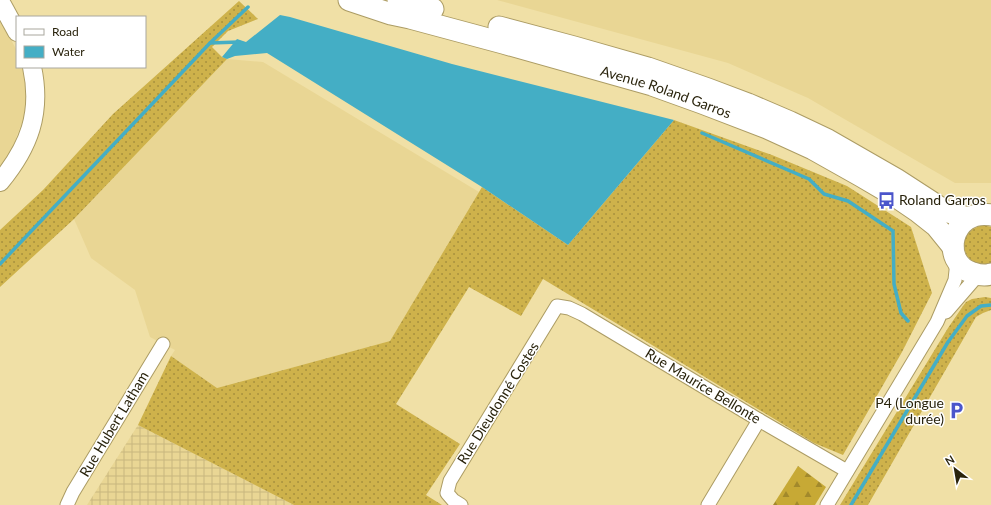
<svg xmlns="http://www.w3.org/2000/svg" width="991" height="505" font-family="Lato,sans-serif">
	<style>
		.built { fill: #e9d694 }
		.industrial { fill: url(#industrial-grid) }
		.grass { fill: url(#grass-dots) }
		.forest { fill: url(#forest-firs) }
		.water { fill: #44aec5 }
		.lines { fill: none; stroke-linecap: round; stroke-linejoin: round }
		.stream { stroke: #44aec5; stroke-width: 3.5 }
		.street-casing { stroke: #ac9c64; stroke-width: 15 }
		.secondary-casing { stroke: #ac9c64; stroke-width: 20 }
		.primary-casing { stroke: #ac9c64; stroke-width: 23 }
		.street { stroke: #fff; stroke-width: 13 }
		.secondary { stroke: #fff; stroke-width: 18 }
		.primary { stroke: #fff; stroke-width: 21 }
		.labels { text-anchor: middle; stroke-width: 3; stroke-linejoin: round; paint-order: stroke }
		.street-label { font-size: 14px; fill: #29230c; stroke: #fff }
		.poi-label { font-size: 14px; fill: #29230c; stroke: #fff; text-anchor: start }
	</style>
	<defs>
		<pattern id="industrial-grid" width="8" height="8" patternUnits="userSpaceOnUse"><rect width="8" height="8" fill="#e9d694"/><path d="M0 4h8M4 0v8" fill="none" stroke="#c8b77e"/></pattern>
		<pattern id="grass-dots" width="8" height="8" patternUnits="userSpaceOnUse"><rect width="8" height="8" fill="#ceb24b"/><path d="M2 2h.1M6 6h.1" fill="none" stroke="#a7903d" stroke-width="1.8" stroke-linecap="round"/></pattern>
		<pattern id="forest-firs" width="22" height="20" patternUnits="userSpaceOnUse"><rect width="22" height="20" fill="#c7a935"/><path d="M5 1l3.5 6h-7zM16 11l3.5 6h-7z" fill="#a2892b"/></pattern>
	</defs>
	<rect width="100%" height="100%" fill="#f0e0a6"/>
	<!-- built -->
	<g class="built">
		<path d="M497,0H991V183H955L808,98L728,63Z"/>
		<path d="M0,19L17,51V67H22L26,88V113L17,135L12,151L0,166Z"/>
		<path d="M227,59L263,62L479,192L390,341L217,388L171,356L175,350L150,337L135,290L91,258L74,219Z"/>
	</g>
	<!-- industrial -->
	<path class="industrial" d="M138,425L294,505H87Z"/>
	<!-- grass -->
	<g class="grass">
		<path d="M239,1L258,19L228,31L212,47L222,57L227,59L74,219L0,287V230L43,190L113,114Z"/>
		<path d="M674,120L772,155L847,186L911,227L932,293L902,352L843,455L814,443L543,279L521,316L469,287L396,404L460,444L426,495L442,505H294L138,425L171,356L217,388L390,341L482,187L568,245Z"/>
		<path d="M984,225L991,227V263C963,272 951,231 984,225Z"/>
		<path d="M985,297L991,298V310L983,313L976,317L868,505H840L948,328L963,306L966,302L972,299Z"/>
	</g>
	<!-- forest -->
	<path class="forest" d="M798,466L826,487L815,505H773Z"/>
	<!-- water -->
	<path class="water" d="M280,15L290,17L452,64L674,120L568,245L482,187L267,53L235,56L227,59L222,57L237,39L246,42Z"/>
	<g class="lines">
		<!-- stream -->
		<g class="stream">
			<path d="M210,43L239,42"/>
			<path d="M702,133L809,179L824,194L848,201L893,231L894,284L901,313L908,321"/>
			<path d="M0,264L210,43L248,7"/>
			<path d="M851,505L948,342L967,316L981,306L991,305"/>
		</g>
		<defs>
			<g id="street">
				<path d="M946,312L978,275"/>
				<path d="M67,505L73,492L163,344"/>
				<path d="M461,505L453,500L447,493L450,481L557,306L569,308L582,314L759,420L847,471"/>
				<path d="M708,505L759,420"/>
				<path d="M827,505L937,322L955,280L957,261"/>
			</g>
			<g id="secondary">
				<path d="M0,1L17,32"/>
				<path d="M0,182C29,147 42,113 32,67"/>
			</g>
			<g id="primary">
				<path id="s1" d="M349,0L391,14L410,18L503,43L652,85L702,103L767,128L813,149L861,176L895,196L917,211L936,226L953,247"/>
				<path d="M398,0L433,9"/>
				<path d="M499,27L574,47L648,68L708,89L748,104L790,122L828,140L896,179L933,203L945,211L968,218"/>
				<path d="M991,215C951,208 939,263 973,273C979,275 985,276 991,274"/>
			</g>
		</defs>
		<!-- street casing -->
		<use href="#street" class="street-casing"/>
		<!-- secondary casing -->
		<use href="#secondary" class="secondary-casing"/>
		<!-- primary casing -->
		<use href="#primary" class="primary-casing"/>
		<!-- street -->
		<use href="#street" class="street"/>
		<!-- secondary -->
		<use href="#secondary" class="secondary"/>
		<!-- primary -->
		<use href="#primary" class="primary"/>
	</g>
	<!-- icons -->
	<defs>
		<symbol id="bus-bare" viewBox="-9 -9 18 18"><path d="M-5-6H5V4H4V6H2V4H-2V6H-4V4H-5ZM-3.5-4V0h7V-4ZM-3.5 1.2v1.5H-2V1.2ZM2 1.2v1.5H3.5V1.2Z" fill="#4b55cb" stroke="#fff" stroke-width="2.5" paint-order="stroke"/></symbol>
		<symbol id="parking-bare" viewBox="-9 -9 18 18"><path d="M-3.5-5.5H1a3.5 3.5 0 0 1 0 7H-1V5.5H-3.5ZM-1-3.4V-.6H.8a1.4 1.4 0 0 0 0-2.8Z" fill="#4b55cb" stroke="#fff" stroke-width="2.5" paint-order="stroke"/></symbol>
	</defs>
	<g fill-rule="evenodd">
		<use href="#bus-bare" x="874" y="188" width="25" height="25"/>
		<use href="#parking-bare" x="944" y="398" width="25" height="25"/>
	</g>
	<g class="labels">
		<!-- street labels -->
		<g class="street-label">
			<text dy="5" stroke="none"><textPath href="#s1" startOffset="330">Avenue Roland Garros</textPath></text>
			<text transform="translate(703 386) rotate(31)" y="5">Rue Maurice Bellonte</text>
			<text transform="translate(498 403) rotate(-58)" y="5">Rue Dieudonné Costes</text>
			<text transform="translate(114 424) rotate(-59)" y="5">Rue Hubert Latham</text>
		</g>
		<!-- poi labels -->
		<g class="poi-label">
			<text x="899" y="205">Roland Garros</text>
			<text x="944" y="408" text-anchor="end">P4 (Longue<tspan x="944" dy="16">durée)</tspan></text>
		</g>
	</g>
	<!-- legend -->
	<rect x="16" y="16" width="130" height="52" fill="#ffffff" stroke="#a9a79e"/>
	<rect x="24" y="29" width="20" height="6" fill="#ffffff" stroke="#a9a79e"/>
	<text x="52" y="36" font-size="12" fill="#29230c">Road</text>
	<rect x="24" y="46" width="20" height="12" fill="#44aec5" stroke="#a9a79e"/>
	<text x="52" y="56" font-size="12" fill="#29230c">Water</text>
	<!-- north arrow -->
	<g transform="translate(955 469) rotate(329)" stroke="#ffffff" stroke-width="3" paint-order="stroke">
	<path d="M0-3L7 15L0 10L-7 15Z" fill="#29230c"/>
	<text y="-6" font-size="11" font-weight="bold" text-anchor="middle" fill="#29230c">N</text>
	</g>
</svg>
